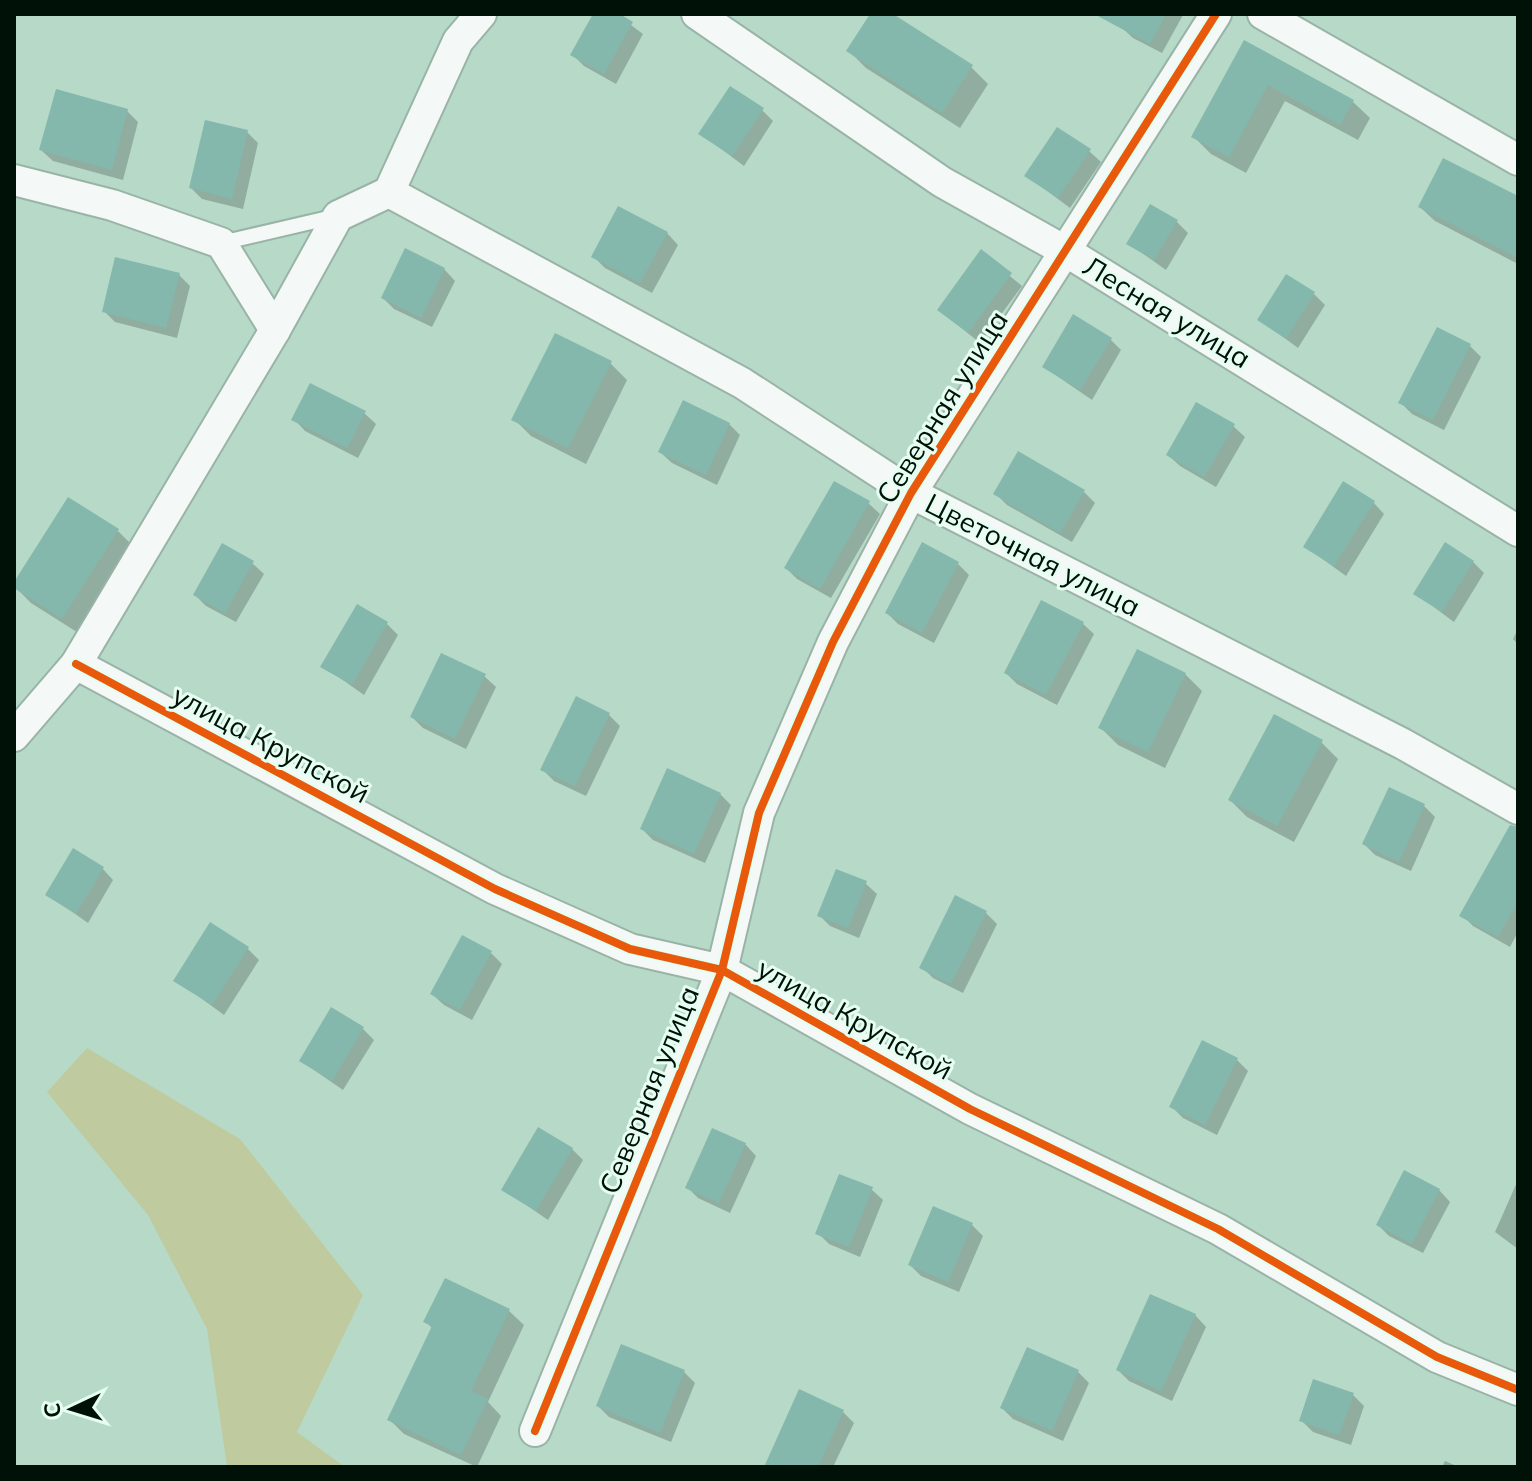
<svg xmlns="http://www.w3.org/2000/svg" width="1532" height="1481" font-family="Mulish,sans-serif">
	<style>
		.green { fill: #bfcb9f }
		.shadow { fill: #0003 }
		.building { fill: #84b8ac }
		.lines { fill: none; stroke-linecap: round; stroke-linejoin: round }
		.service-casing { stroke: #99b4a7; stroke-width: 18 }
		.minor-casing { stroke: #99b4a7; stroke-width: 34 }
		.service { stroke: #f4f9f7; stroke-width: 14 }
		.minor { stroke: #f4f9f7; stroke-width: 30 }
		.cycleway-casing { stroke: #e6fef2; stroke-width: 13 }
		.cycleway { stroke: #e8590c; stroke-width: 8 }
		.labels { text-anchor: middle; stroke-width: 6; stroke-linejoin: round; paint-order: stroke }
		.street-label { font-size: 28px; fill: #001107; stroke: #e6fef2 }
	</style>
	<rect width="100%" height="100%" fill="#b6d9c8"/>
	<!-- green -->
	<path class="green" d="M87,1048L240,1139L363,1295L297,1432L345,1467H227L207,1329L148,1215L47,1092Z"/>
	<!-- shadow -->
	<g class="shadow">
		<path d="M596,14H616L643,34L616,84L584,66L573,55Z"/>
		<path d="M873,14H890L971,67L988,84L960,128L866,68L849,51Z"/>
		<path d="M1128,14H1181L1183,15L1162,53L1133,38L1121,27Z"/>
		<path d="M1245,43L1352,101L1370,118L1358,140L1285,101L1246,173L1211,154L1194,137Z"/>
		<path d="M762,110L773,121L744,166L700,133Z"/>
		<path d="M127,111L138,122L123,180L53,161L41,150Z"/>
		<path d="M247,132L258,143L243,209L202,199L191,188Z"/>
		<path d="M1089,151L1101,162L1070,208L1027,176Z"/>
		<path d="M1518,201V264L1435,221L1420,207Z"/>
		<path d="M1177,222L1188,233L1166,270L1128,243Z"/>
		<path d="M667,233L678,245L652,293L605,268L594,257Z"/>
		<path d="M981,252L1022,286L980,343L939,310Z"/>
		<path d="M444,269L455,281L432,327L394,309L383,298Z"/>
		<path d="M179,275L190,286L177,338L115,322L104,311Z"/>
		<path d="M1314,294L1325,305L1298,348L1260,320Z"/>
		<path d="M1110,339L1121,350L1092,400L1044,367Z"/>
		<path d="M1470,346L1481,357L1444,430L1412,414L1401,403Z"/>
		<path d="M610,363L627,380L586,464L531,436L514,419Z"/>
		<path d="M364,413L376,424L358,458L305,431L294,419Z"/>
		<path d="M729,424L740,435L717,485L672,463L660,452Z"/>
		<path d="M1233,426L1245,437L1216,487L1180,466L1168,455Z"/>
		<path d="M1084,492L1095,503L1072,542L1007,505L996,494Z"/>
		<path d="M1373,502L1384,514L1346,576L1306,547Z"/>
		<path d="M868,503L880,514L831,598L797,579L786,568Z"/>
		<path d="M118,531L135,548L80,634L31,603L14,586Z"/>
		<path d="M1473,562L1484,573L1454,622L1415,593Z"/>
		<path d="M252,563L264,574L236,622L206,606L195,595Z"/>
		<path d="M958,564L969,575L934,643L898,624L887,613Z"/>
		<path d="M1082,623L1094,634L1057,705L1017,684L1006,673Z"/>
		<path d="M387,624L398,635L364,695L323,666Z"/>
		<path d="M1518,629V644L1513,639Z"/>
		<path d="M1185,674L1202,691L1165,768L1118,745L1101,728Z"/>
		<path d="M484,676L496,687L466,749L423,728L412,717Z"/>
		<path d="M609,715L620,726L586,796L554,781L543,770Z"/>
		<path d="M1321,742L1338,759L1294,842L1247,817L1230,800Z"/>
		<path d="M720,794L731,805L705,863L653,840L642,829Z"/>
		<path d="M1424,806L1435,817L1411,871L1375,855L1364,844Z"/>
		<path d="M1518,839V932L1510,947L1473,926L1462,915Z"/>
		<path d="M102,868L113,880L88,923L48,895Z"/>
		<path d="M865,883L877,894L859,938L830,926L819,915Z"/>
		<path d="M956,898L986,913L997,924L963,993L933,978L922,967Z"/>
		<path d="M247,948L259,960L224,1015L176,980Z"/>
		<path d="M491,953L502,964L472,1020L444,1005L432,994Z"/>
		<path d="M362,1028L374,1040L343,1090L301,1061Z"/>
		<path d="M1237,1060L1248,1071L1217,1135L1183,1118L1172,1107Z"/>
		<path d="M745,1144L756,1156L730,1213L698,1198L687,1187Z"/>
		<path d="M572,1149L583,1160L548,1220L503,1189Z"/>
		<path d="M1518,1180V1249L1495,1232Z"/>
		<path d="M871,1189L883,1200L860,1257L829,1244L818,1233Z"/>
		<path d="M1439,1190L1450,1202L1423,1253L1389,1236L1378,1225Z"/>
		<path d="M972,1225L983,1236L959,1292L921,1276L910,1265Z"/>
		<path d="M509,1311L524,1325L488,1402L501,1416L477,1467L404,1434L390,1420L433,1329L426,1322Z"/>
		<path d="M1195,1315L1206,1327L1172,1401L1129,1381L1118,1370Z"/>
		<path d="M623,1346L684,1372L695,1383L671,1442L609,1417L598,1406Z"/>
		<path d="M1078,1372L1089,1383L1063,1441L1013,1419L1002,1408Z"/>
		<path d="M1353,1395L1364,1406L1351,1445L1313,1432L1302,1421Z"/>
		<path d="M842,1411L854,1423L833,1467H766Z"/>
		<path d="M1445,1461L1459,1467H1442Z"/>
	</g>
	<!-- building -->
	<g class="building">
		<path d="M593,14H620L633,22L604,74L570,55Z"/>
		<path d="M870,14H893L973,65L942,113L846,51Z"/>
		<path d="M1094,14H1166L1150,44Z"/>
		<path d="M1244,40L1354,100L1340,125L1268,85L1229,157L1191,137Z"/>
		<path d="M730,86L764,108L732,156L698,134Z"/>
		<path d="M56,89L128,109L112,170L39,150Z"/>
		<path d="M205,120L248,130L232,199L189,188Z"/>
		<path d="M1057,127L1091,149L1058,198L1024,176Z"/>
		<path d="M1443,158L1518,196V258L1418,207Z"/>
		<path d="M1150,204L1178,220L1154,260L1126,244Z"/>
		<path d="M618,206L668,232L640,283L591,257Z"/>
		<path d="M405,248L445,268L421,318L381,298Z"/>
		<path d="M981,249L1012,273L968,333L937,310Z"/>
		<path d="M115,257L180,273L166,328L102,312Z"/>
		<path d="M1286,274L1315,292L1286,339L1257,320Z"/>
		<path d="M1073,314L1112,338L1080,390L1042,367Z"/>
		<path d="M1437,327L1471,344L1433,420L1398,403Z"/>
		<path d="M555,333L612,361L568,448L511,420Z"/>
		<path d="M310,383L366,411L347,448L291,420Z"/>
		<path d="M683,400L730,423L706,475L658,452Z"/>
		<path d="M1196,402L1235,424L1204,477L1166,455Z"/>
		<path d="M1018,451L1085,490L1060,533L993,494Z"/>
		<path d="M834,481L870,501L820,589L784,568Z"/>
		<path d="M1343,481L1375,501L1334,566L1303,547Z"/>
		<path d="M68,497L119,529L62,619L14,588V582Z"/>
		<path d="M922,542L959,562L922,633L885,613Z"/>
		<path d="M1445,542L1474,561L1442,612L1413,594Z"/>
		<path d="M222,543L254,561L225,613L193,595Z"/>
		<path d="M1041,600L1084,622L1046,695L1004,673Z"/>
		<path d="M357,604L388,622L352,685L320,667Z"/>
		<path d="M1137,649L1186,673L1148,752L1098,728Z"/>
		<path d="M441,653L486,674L455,739L410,717Z"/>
		<path d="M576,696L610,713L575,786L540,770Z"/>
		<path d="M1274,714L1323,740L1277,826L1228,800Z"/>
		<path d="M667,768L721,793L694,854L640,829Z"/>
		<path d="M1389,787L1425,804L1399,862L1362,844Z"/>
		<path d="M1510,825L1518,827V901L1498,937L1459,916Z"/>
		<path d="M73,848L104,867L76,914L45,895Z"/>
		<path d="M836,869L867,881L848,928L817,916Z"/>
		<path d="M955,895L987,911L951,984L919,968Z"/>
		<path d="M210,922L249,947L212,1005L173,981Z"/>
		<path d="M462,935L492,951L460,1010L430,994Z"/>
		<path d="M331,1007L364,1027L332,1081L299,1061Z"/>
		<path d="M1202,1040L1238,1058L1205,1125L1169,1107Z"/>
		<path d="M538,1127L573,1148L536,1211L501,1190Z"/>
		<path d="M712,1128L746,1143L719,1203L685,1188Z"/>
		<path d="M1404,1170L1440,1189L1412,1244L1376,1225Z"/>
		<path d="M839,1174L873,1187L849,1247L815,1234Z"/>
		<path d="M933,1206L973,1223L948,1282L908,1265Z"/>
		<path d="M445,1278L510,1309L471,1391L488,1399L461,1455L387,1420L432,1326L423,1322Z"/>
		<path d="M1150,1294L1196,1314L1161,1391L1116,1370Z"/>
		<path d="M621,1344L685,1370L660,1433L596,1406Z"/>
		<path d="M1027,1347L1079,1370L1052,1431L1000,1408Z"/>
		<path d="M1313,1379L1354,1393L1339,1435L1299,1421Z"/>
		<path d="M799,1389L844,1410L818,1467H764Z"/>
	</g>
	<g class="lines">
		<defs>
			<path id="service" d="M221,243L337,216"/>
			<g id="minor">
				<path d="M697,14L942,182L1067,252L1518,531"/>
				<path d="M1263,14L1518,160"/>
				<path d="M14,180L112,205L221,243L275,330"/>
				<path d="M389,192L742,383L911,493L1403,744L1518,809"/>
				<path d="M76,664L495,889L630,949L722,970L970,1109L1218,1229L1437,1357L1518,1390"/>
				<path d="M14,736L76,664L275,330L338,216L389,192L458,41L481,14"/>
				<path d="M535,1431L722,970L759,813L833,642L911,493L1216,14"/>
			</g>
		</defs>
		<!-- service casing -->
		<use href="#service" class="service-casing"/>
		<!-- minor casing -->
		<use href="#minor" class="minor-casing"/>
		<!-- service -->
		<use href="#service" class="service"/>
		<!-- minor -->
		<use href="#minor" class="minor"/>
		<defs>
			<g id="cycleway">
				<path d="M76,664L495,889L630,949L722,970L970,1109L1218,1229L1437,1357L1518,1390"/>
				<path d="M535,1431L722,970L759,813L833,642L911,493L1216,14"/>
			</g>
		</defs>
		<!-- cycleway casing -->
		<use href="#cycleway" class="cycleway-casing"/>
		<!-- cycleway -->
		<use href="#cycleway" class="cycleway"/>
	</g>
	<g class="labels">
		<!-- street labels -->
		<g class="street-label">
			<text transform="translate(1167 312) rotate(31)" y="10">Лесная улица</text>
			<text transform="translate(942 407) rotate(-58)" y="10">Северная улица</text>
			<text transform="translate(1033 555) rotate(27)" y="10">Цветочная улица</text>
			<text transform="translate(271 744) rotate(28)" y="10">улица Крупской</text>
			<text transform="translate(855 1019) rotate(29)" y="10">улица Крупской</text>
			<text transform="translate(649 1090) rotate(-68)" y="10">Северная улица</text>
		</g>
	</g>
	<!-- border -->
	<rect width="1532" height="1481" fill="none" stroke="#001107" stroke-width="32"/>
	<!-- north arrow -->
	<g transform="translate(72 1409) rotate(266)" stroke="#e6fef2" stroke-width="6" paint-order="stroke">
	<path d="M0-6L14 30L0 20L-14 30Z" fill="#001107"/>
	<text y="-12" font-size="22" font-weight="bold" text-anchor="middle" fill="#001107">С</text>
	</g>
</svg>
